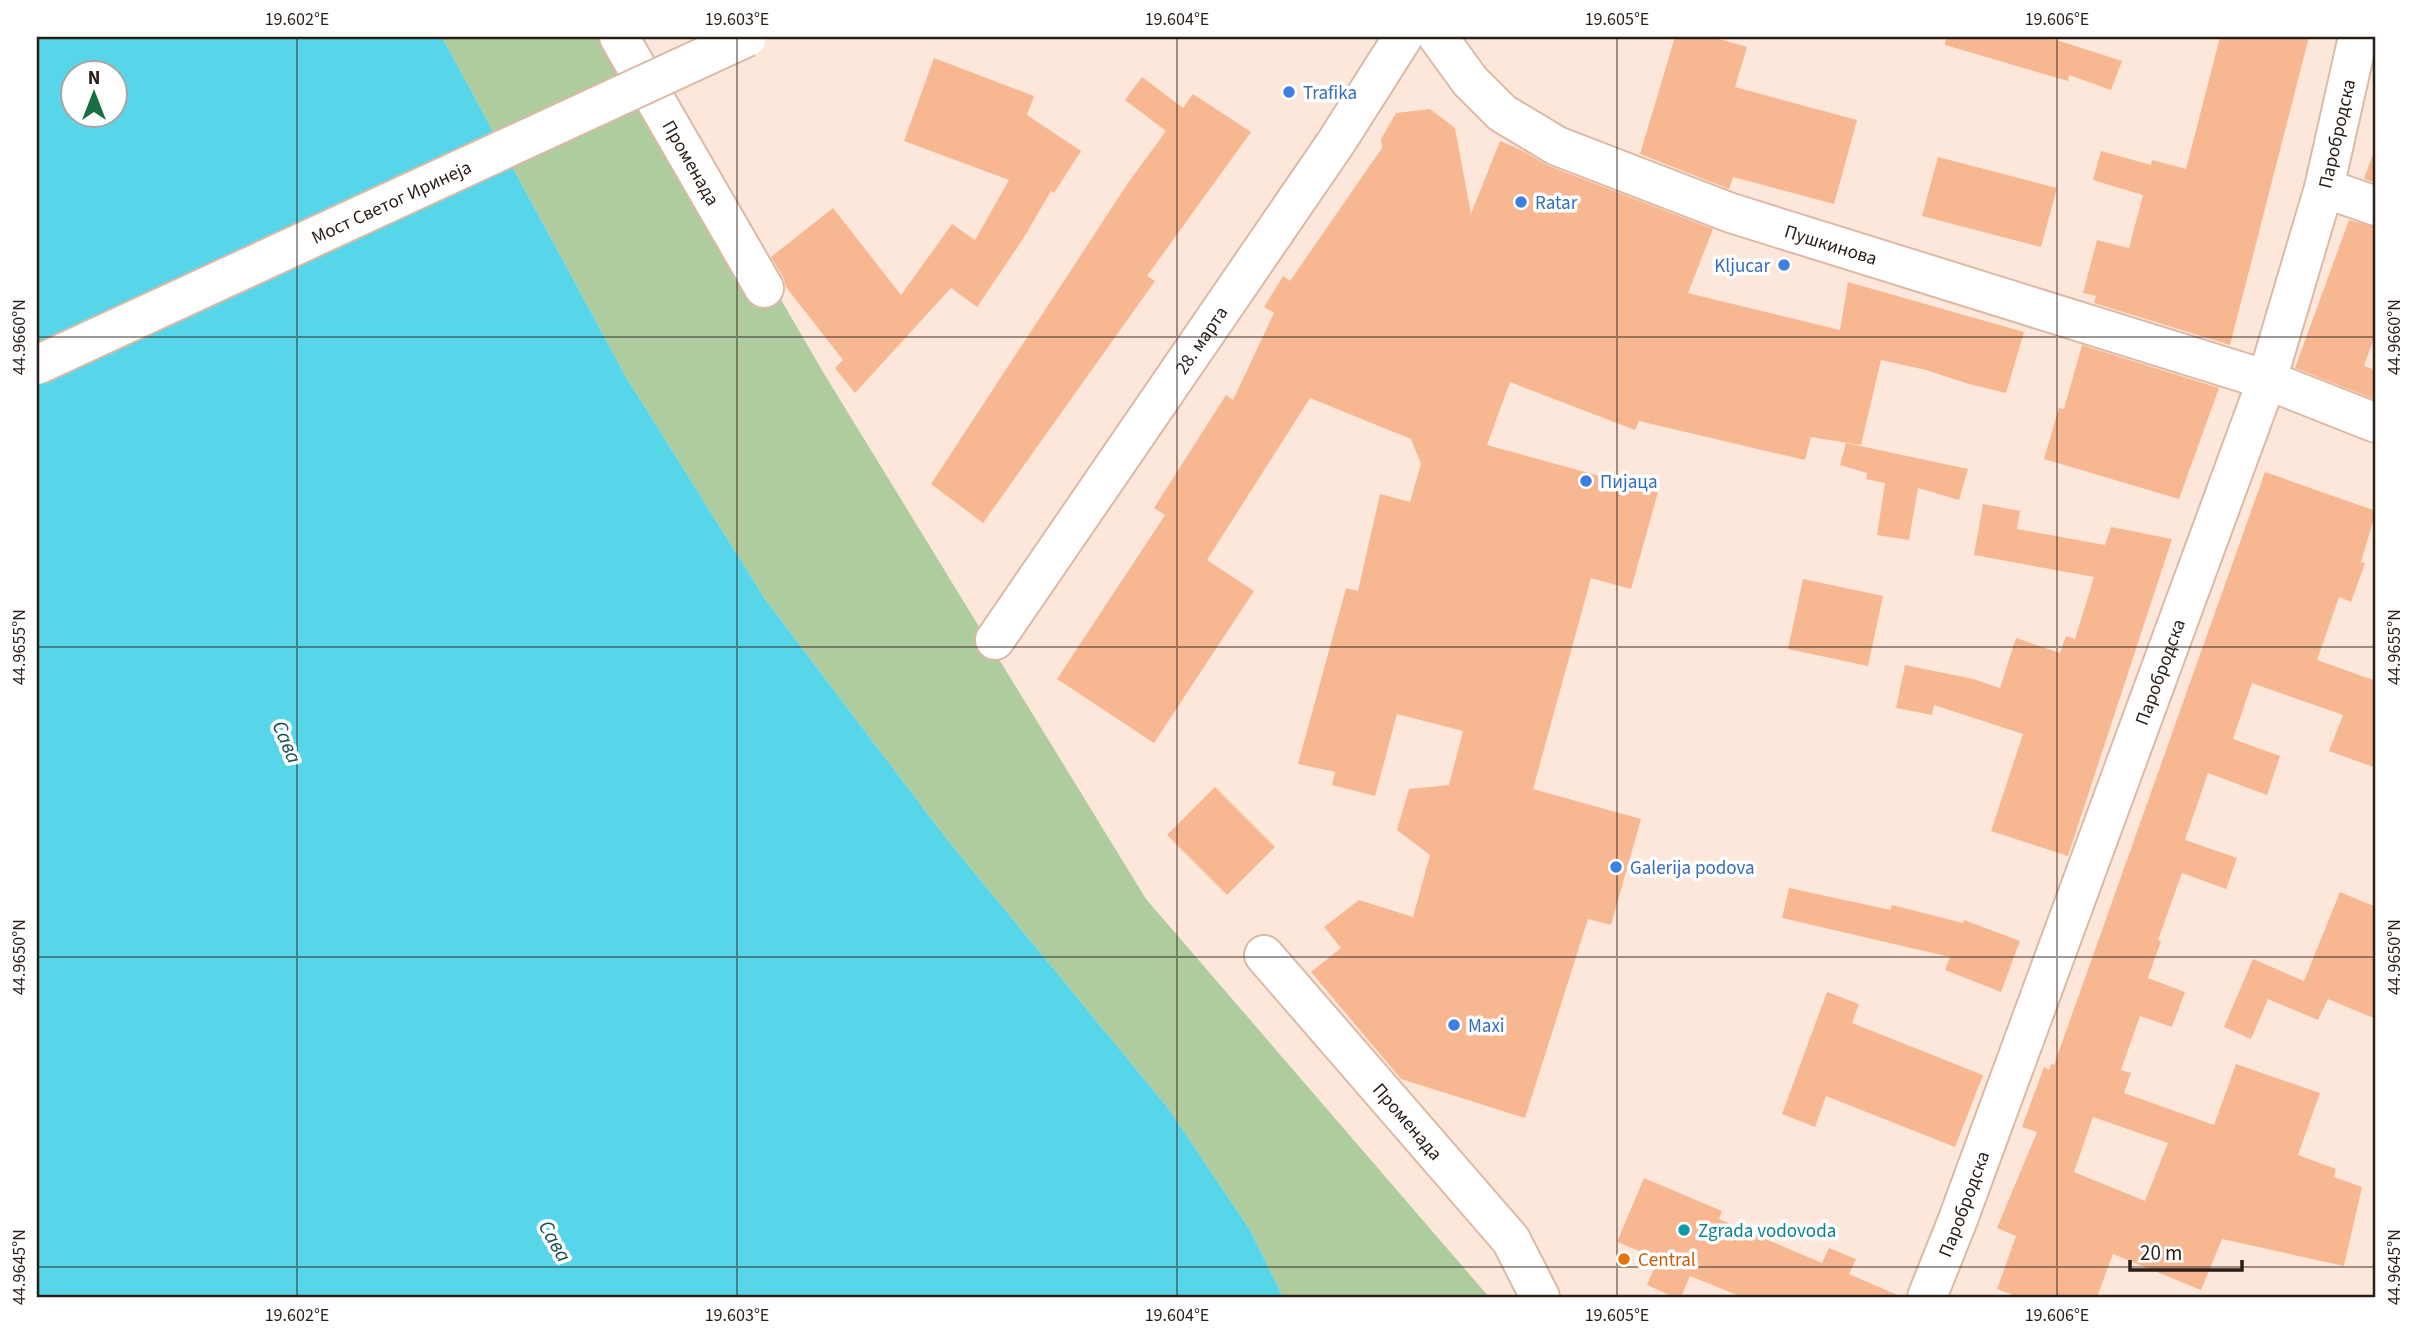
<svg xmlns="http://www.w3.org/2000/svg" width="2413" height="1334" font-family="'Source Sans 3',sans-serif">
	<style>
		.green { fill: #afcc9f }
		.water { fill: #58d6e9; fill-rule: evenodd }
		.building { fill: #f7b791; fill-rule: evenodd }
		.lines { fill: none; stroke-linecap: round; stroke-linejoin: round }
		.minor-casing { stroke: #dcb9a5; stroke-width: 42 }
		.minor { stroke: #fff; stroke-width: 38 }
		.minor-bridge-casing { stroke: #dcb9a5; stroke-width: 42; stroke-linecap: butt }
		.minor-bridge { stroke: #fff; stroke-width: 38 }
		.ticks { fill: none; stroke: #2a1d16; stroke-width: 2; stroke-opacity: 0.45 }
		.shop-dot { fill: #3f7fe0; stroke: #fff; stroke-width: 2.5 }
		.culture-dot { fill: #0f9aa8; stroke: #fff; stroke-width: 2.5 }
		.food-dot { fill: #e8710a; stroke: #fff; stroke-width: 2.5 }
		.labels { text-anchor: middle; stroke-width: 7; stroke-linejoin: round; paint-order: stroke }
		.shop-label { font-size: 19px; fill: #366cbe; stroke: #fff; text-anchor: start }
		.street-label { font-size: 19px; fill: #2a1d16; stroke: #fff }
		.culture-label { font-size: 19px; fill: #0d838f; stroke: #fff; text-anchor: start }
		.food-label { font-size: 19px; fill: #c56008; stroke: #fff; text-anchor: start }
		.water-label { font-size: 21px; font-style: italic; fill: #164d55; stroke: #fff }
		.neatline { fill: none; stroke: #2a1d16; stroke-width: 2.5 }
		.ticks-label { font-size: 18px; text-anchor: middle; fill: #2a1d16 }
	</style>
	<rect width="100%" height="100%" fill="#fde7db"/>
	<!-- green -->
	<path class="green" d="M442,37H633L680,126L823,372L1146,899L1489,1297H1283L1250,1230L1168,1108L945,837L765,599L626,377Z"/>
	<!-- water -->
	<path class="water" d="M37,37H442L626,377L765,599L945,837L1168,1108L1250,1230L1283,1297H37ZM74,74H116V116H74Z"/>
	<!-- building -->
	<g class="building">
		<path d="M1675,37H1712L1747,47L1735,87L1857,120L1834,204L1733,177L1729,189L1640,154Z"/>
		<path d="M1946,37H2047L2122,61L2111,90L2069,75L2068,81L1945,45Z"/>
		<path d="M2220,37H2309L2230,345L2094,303L2096,296L2083,293L2097,240L2129,248L2143,195L2093,180L2101,151L2151,165L2152,160L2186,169Z"/>
		<path d="M934,58L1034,96L1027,115L1081,151L1054,193L1051,191L1023,239L977,307L951,288L855,393L835,368L843,360L786,287L783,277L771,257L833,208L901,295L952,224L975,240L1009,180L904,141Z"/>
		<path d="M1142,77L1183,108L1193,94L1251,132L1147,276L1155,281L983,523L931,484L1128,183L1166,131L1125,100Z"/>
		<path d="M1430,109L1455,128L1471,214L1500,141L1519,149L1549,166L1713,229L1688,293L1840,330L1848,282L2024,332L2006,393L1969,384L1926,370L1881,360L1861,445L1811,437L1805,460L1639,421L1635,430L1510,382L1487,445L1658,492L1631,589L1591,578L1533,789L1641,819L1611,925L1588,919L1525,1118L1401,1079L1311,972L1341,948L1324,927L1359,900L1413,917L1430,855L1397,830L1409,789L1449,785L1463,731L1397,714L1375,796L1332,785L1335,772L1298,764L1346,588L1358,591L1380,494L1410,502L1421,464L1411,439L1310,398L1207,560L1254,591L1154,743L1057,679L1165,515L1154,508L1226,395L1233,400L1274,313L1264,307L1283,276L1290,281L1382,148L1381,139L1396,113Z"/>
		<path d="M2372,156H2376V183L2364,179Z"/>
		<path d="M1938,157L2057,188L2041,247L1922,216Z"/>
		<path d="M2349,220L2376,227V332L2364,366L2376,370V400L2295,368Z"/>
		<path d="M2082,345L2219,388L2179,499L2044,459L2059,408L2064,409Z"/>
		<path d="M1846,443L1968,469L1959,500L1918,488L1909,540L1877,535L1885,483L1866,479L1867,473L1840,465Z"/>
		<path d="M2265,472L2376,511L2361,562L2365,563L2351,602L2339,597L2317,660L2376,681V768L2329,751L2343,715L2252,683L2233,739L2280,756L2267,795L2208,773L2185,840L2237,858L2226,889L2182,873L2158,940L2161,941L2148,978L2185,992L2172,1027L2140,1016L2121,1070L2131,1073L2124,1093L2214,1125L2236,1064L2320,1093L2298,1155L2336,1169L2334,1177L2362,1187L2344,1266L2222,1239L2201,1290L2113,1254L2097,1297H2018L1997,1289L2016,1236L1997,1228L2037,1132L2022,1127L2044,1067L2049,1070L2051,1064L2054,1065ZM2093,1117L2168,1143L2145,1201L2074,1172Z"/>
		<path d="M1983,504L2020,511L2017,529L2105,545L2111,527L2172,539L2068,856L1991,831L2023,734L1934,705L1932,715L1896,708L1905,665L1973,679L2000,688L2016,638L2060,653L2066,636L2075,639L2094,577L1974,555Z"/>
		<path d="M1803,579L1883,596L1868,666L1788,649Z"/>
		<path d="M1215,787L1275,847L1227,895L1167,835Z"/>
		<path d="M1789,888L1891,910L1892,905L1963,923L1964,920L2020,941L2001,992L1945,970L1950,957L1782,918Z"/>
		<path d="M2340,892L2376,907V1019L2328,999L2318,1020L2268,999L2251,1039L2224,1027L2253,959L2304,981Z"/>
		<path d="M1827,992L1859,1004L1852,1023L1983,1075L1955,1147L1826,1096L1815,1127L1782,1114Z"/>
		<path d="M1644,1178L1722,1211L1719,1219L1822,1263L1829,1248L1856,1259L1849,1274L1902,1297H1742L1690,1276L1681,1297H1674L1647,1285L1658,1259L1617,1242Z"/>
	</g>
	<g class="lines">
		<defs>
			<g id="minor">
				<path id="s1" d="M619,37L764,288"/>
				<path id="s2" d="M1438,37L1470,81L1502,113L1557,146L1731,213L2267,380L2376,423"/>
				<path d="M2324,188L2376,206"/>
				<path id="s3" d="M995,640L1337,141L1403,37"/>
				<path id="s4" d="M1264,955L1511,1240L1540,1297"/>
				<path id="s5" d="M1927,1297L1957,1222L2267,380L2324,188L2358,37"/>
			</g>
		</defs>
		<!-- minor casing -->
		<use href="#minor" class="minor-casing"/>
		<!-- minor -->
		<use href="#minor" class="minor"/>
		<defs>
			<g id="minor-bridge">
				<path id="s6" d="M37,365L747,37"/>
			</g>
		</defs>
		<!-- minor-bridge casing -->
		<use href="#minor-bridge" class="minor-bridge-casing"/>
		<!-- minor-bridge -->
		<use href="#minor-bridge" class="minor-bridge"/>
	</g>
	<!-- ticks -->
	<path class="ticks" d="M297,37V1297M737,37V1297M1177,37V1297M1617,37V1297M2057,37V1297M37,337H2376M37,647H2376M37,957H2376M37,1267H2376"/>
	<!-- markers -->
	<g class="shop-dot">
		<circle cx="1289" cy="92" r="7"/>
		<circle cx="1521" cy="202" r="7"/>
		<circle cx="1784" cy="265" r="7"/>
		<circle cx="1586" cy="481" r="7"/>
		<circle cx="1616" cy="867" r="7"/>
		<circle cx="1454" cy="1025" r="7"/>
	</g>
	<circle class="culture-dot" cx="1684" cy="1230" r="7"/>
	<circle class="food-dot" cx="1624" cy="1259" r="7"/>
	<g class="labels">
		<!-- shop labels -->
		<g class="shop-label">
			<text x="1303" y="99">Trafika</text>
			<text x="1535" y="209">Ratar</text>
			<text x="1770" y="272" text-anchor="end">Kljucar</text>
			<text x="1600" y="488">Пијаца</text>
			<text x="1630" y="874">Galerija podova</text>
			<text x="1468" y="1032">Maxi</text>
		</g>
		<!-- street labels -->
		<g class="street-label">
			<text dy="7" stroke="none"><textPath href="#s5" startOffset="1234">Паробродска</textPath></text>
			<text dy="7" stroke="none"><textPath href="#s1" startOffset="145">Променада</textPath></text>
			<text dy="7" stroke="none"><textPath href="#s6" startOffset="390">Мост Светог Иринеја</textPath></text>
			<text dy="7" stroke="none"><textPath href="#s2" startOffset="455">Пушкинова</textPath></text>
			<text dy="7" stroke="none"><textPath href="#s3" startOffset="364">28. марта</textPath></text>
			<text dy="7" stroke="none"><textPath href="#s5" startOffset="667">Паробродска</textPath></text>
			<text dy="7" stroke="none"><textPath href="#s4" startOffset="220">Променада</textPath></text>
			<text dy="7" stroke="none"><textPath href="#s5" startOffset="100">Паробродска</textPath></text>
		</g>
		<!-- culture labels -->
		<g class="culture-label">
			<text x="1698" y="1237">Zgrada vodovoda</text>
		</g>
		<!-- food labels -->
		<g class="food-label">
			<text x="1638" y="1266">Central</text>
		</g>
		<!-- water labels -->
		<g class="water-label">
			<text transform="translate(287 742) rotate(67)" y="7">Сава</text>
			<text transform="translate(555 1241) rotate(60)" y="7">Сава</text>
		</g>
	</g>
	<!-- border -->
	<rect width="2413" height="1334" fill="none" stroke="#ffffff" stroke-width="77"/>
	<!-- north arrow -->
	<g transform="translate(94 94)"><circle r="33" fill="#ffffff" stroke="#aaa5a2" stroke-width="2"/>
	<path d="M0-5L12 26L0 18L-12 26Z" fill="#176f42"/>
	<text y="-10" font-size="19" font-weight="bold" text-anchor="middle" fill="#2a1d16">N</text>
	</g>
	<!-- scale -->
	<path d="M2130 1260v10h112v-10" fill="none" stroke="#2a1d16" stroke-width="3.5"/>
	<text x="2140" y="1260" font-size="21" fill="#2a1d16" stroke="#ffffff" stroke-width="5" paint-order="stroke">20 m</text>
	<rect x="38" y="38" width="2336" height="1258" class="neatline"/>
	<g class="ticks-label">
		<text x="297" y="25">19.602°E</text>
		<text x="737" y="25">19.603°E</text>
		<text x="1177" y="25">19.604°E</text>
		<text x="1617" y="25">19.605°E</text>
		<text x="2057" y="25">19.606°E</text>
		<text transform="translate(19 337) rotate(-90)" y="6">44.9660°N</text>
		<text transform="translate(2394 337) rotate(-90)" y="6">44.9660°N</text>
		<text transform="translate(19 647) rotate(-90)" y="6">44.9655°N</text>
		<text transform="translate(2394 647) rotate(-90)" y="6">44.9655°N</text>
		<text transform="translate(19 957) rotate(-90)" y="6">44.9650°N</text>
		<text transform="translate(2394 957) rotate(-90)" y="6">44.9650°N</text>
		<text transform="translate(19 1267) rotate(-90)" y="6">44.9645°N</text>
		<text transform="translate(2394 1267) rotate(-90)" y="6">44.9645°N</text>
		<text x="297" y="1321">19.602°E</text>
		<text x="737" y="1321">19.603°E</text>
		<text x="1177" y="1321">19.604°E</text>
		<text x="1617" y="1321">19.605°E</text>
		<text x="2057" y="1321">19.606°E</text>
	</g>
</svg>
